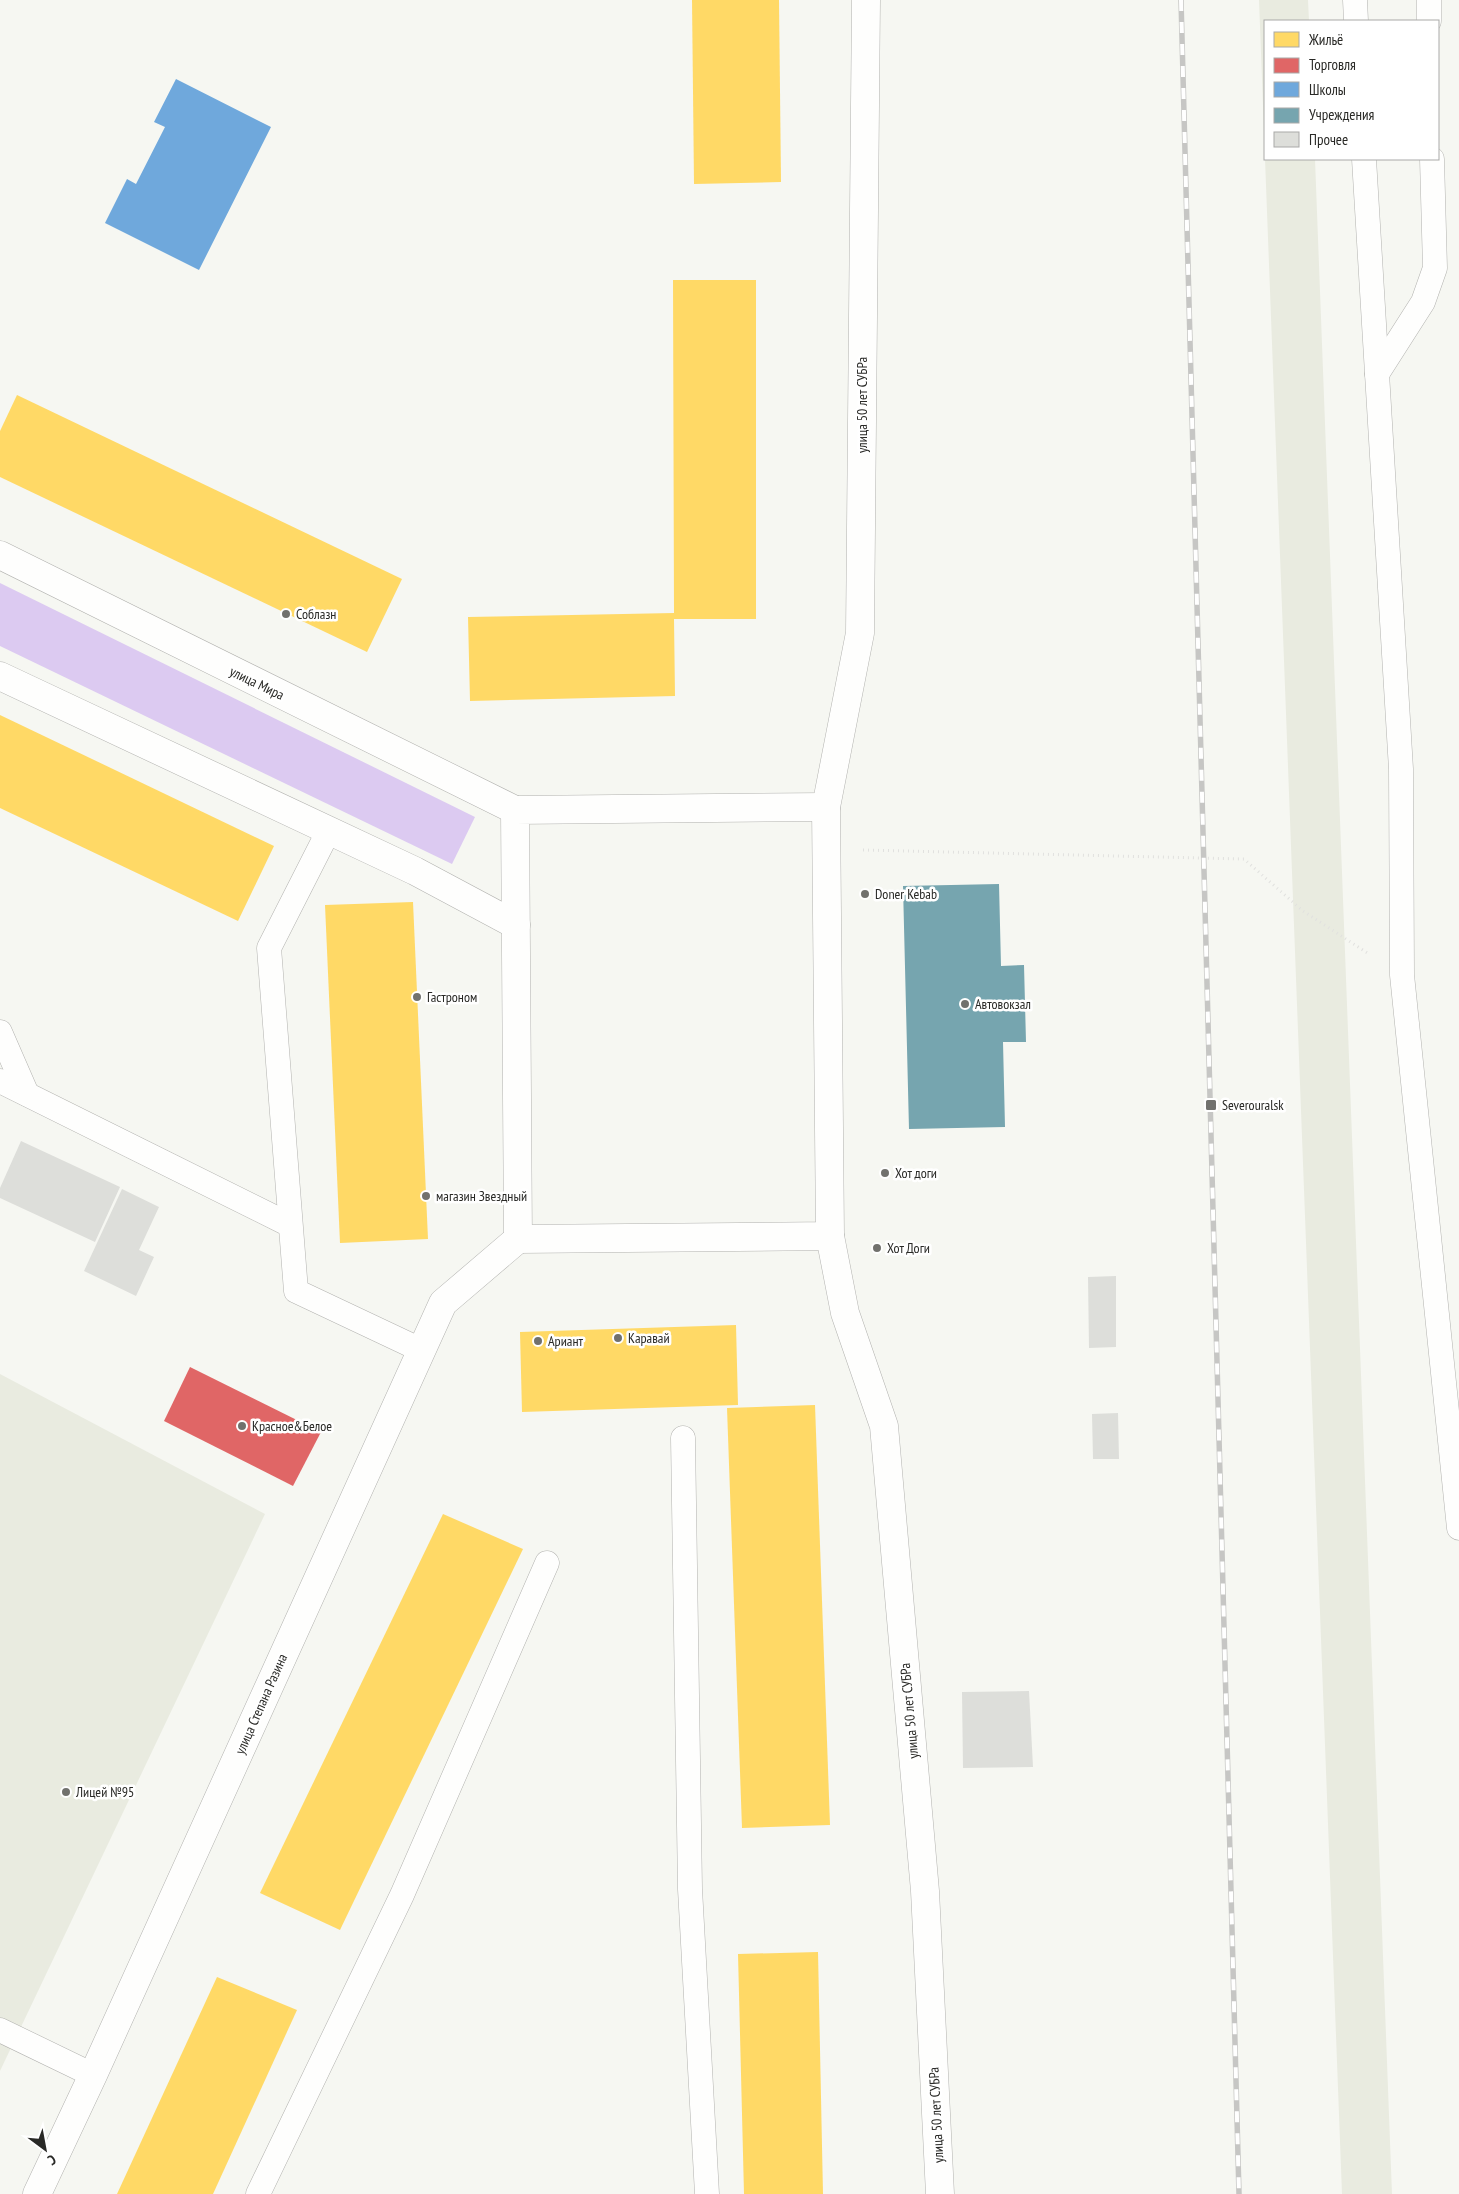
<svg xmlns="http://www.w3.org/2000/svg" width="1459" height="2194" font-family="'PT Sans Narrow',sans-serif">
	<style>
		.built { fill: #e9ebe0 }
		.forest { fill: #dccaf1 }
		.homes { fill: #ffd966 }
		.shops { fill: #e06666 }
		.schools { fill: #6fa8dc }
		.public { fill: #76a5af }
		.building { fill: #dddeda }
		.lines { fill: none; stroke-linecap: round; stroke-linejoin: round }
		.service-casing { stroke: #b2b2af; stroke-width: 25 }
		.minor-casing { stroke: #b2b2af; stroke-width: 29 }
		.tertiary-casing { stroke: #b2b2af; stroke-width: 29 }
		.path { stroke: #e1e1df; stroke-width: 3; stroke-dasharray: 1 4; stroke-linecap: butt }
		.service { stroke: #fefefd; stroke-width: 24 }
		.minor { stroke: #fefefd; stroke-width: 28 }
		.tertiary { stroke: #fefefd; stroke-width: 28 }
		.rail-casing { stroke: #c6c6c4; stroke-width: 5.5 }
		.rail { stroke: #fff; stroke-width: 4; stroke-dasharray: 11; stroke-linecap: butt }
		.poi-dot { fill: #71716d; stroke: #fff; stroke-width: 2 }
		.labels { text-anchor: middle; stroke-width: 5; stroke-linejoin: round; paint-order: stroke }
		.street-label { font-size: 14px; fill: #292926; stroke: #fff }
		.poi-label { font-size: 14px; fill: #292926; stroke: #fff; text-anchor: start }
	</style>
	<rect width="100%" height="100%" fill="#f6f7f2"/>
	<!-- built -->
	<g class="built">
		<path d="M1259,0H1308L1309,21H1265V159H1315L1392,2194H1342Z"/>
		<path d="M0,1374L265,1514L0,2071Z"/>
	</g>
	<!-- forest -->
	<path class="forest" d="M0,583L475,817L452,864L0,646Z"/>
	<!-- homes -->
	<g class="homes">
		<path d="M692,0H779L781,182L694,184Z"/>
		<path d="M673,280H756V619H674L675,696L470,701L468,617L674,613Z"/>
		<path d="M17,395L402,579L367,652L0,477V431Z"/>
		<path d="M0,715L274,846L238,921L0,808Z"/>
		<path d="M413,902L428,1239L340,1243L325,905Z"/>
		<path d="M736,1325L738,1405L522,1412L520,1332Z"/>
		<path d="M815,1405L830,1825L742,1828L727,1408Z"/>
		<path d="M443,1514L523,1549L340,1930L260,1893Z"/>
		<path d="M818,1952L823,2194H744L738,1954Z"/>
		<path d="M217,1977L297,2010L213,2194H117Z"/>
	</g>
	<!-- shops -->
	<path class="shops" d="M190,1367L321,1432L293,1486L164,1421Z"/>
	<!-- schools -->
	<path class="schools" d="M176,79L271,127L199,270L105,223L127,179L136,184L165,127L154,122Z"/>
	<!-- public -->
	<path class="public" d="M999,884L1001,966L1024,965L1026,1042H1003L1005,1127L909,1129L903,886Z"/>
	<!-- building -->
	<g class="building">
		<path d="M21,1141L120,1187L95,1242L0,1198V1188Z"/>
		<path d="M122,1189L159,1207L139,1250L154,1257L136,1296L84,1271Z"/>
		<path d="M1116,1276V1347L1089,1348L1088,1277Z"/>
		<path d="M1118,1413L1119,1459H1093L1092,1414Z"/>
		<path d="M1029,1691L1033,1767L963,1768L962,1692Z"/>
	</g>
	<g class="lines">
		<defs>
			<g id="service">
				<path d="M1355,0L1356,21"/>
				<path d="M1429,0V21"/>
				<path d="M1364,159L1401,769L1402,975L1459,1528"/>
				<path d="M1377,374L1423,302L1435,268L1432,159"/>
				<path d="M329,830L269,948L296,1291L421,1350"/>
				<path d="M0,1032L27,1094"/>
				<path d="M0,1081L290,1225"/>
				<path d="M683,1438L690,1889L707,2194"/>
				<path d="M0,2030L93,2075"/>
				<path d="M258,2194L402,1895L547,1563"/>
			</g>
			<g id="minor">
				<path d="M0,555L515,810"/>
				<path d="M0,676L415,871L516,925"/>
				<path d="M830,1236L845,1313L884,1426L925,1891L940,2194"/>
			</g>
			<g id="tertiary">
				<path d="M518,1239L830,1236L826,807L860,633L866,0"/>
				<path d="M518,1239L515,810L826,807"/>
				<path d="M37,2194L93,2075L443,1303L518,1239"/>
			</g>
		</defs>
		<!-- service casing -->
		<use href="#service" class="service-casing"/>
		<!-- minor casing -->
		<use href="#minor" class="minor-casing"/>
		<!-- tertiary casing -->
		<use href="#tertiary" class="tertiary-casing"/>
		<!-- path -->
		<path class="path" d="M863,850L1244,859L1303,911L1369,954"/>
		<!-- service -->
		<use href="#service" class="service"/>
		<!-- minor -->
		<use href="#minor" class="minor"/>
		<!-- tertiary -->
		<use href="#tertiary" class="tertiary"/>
		<defs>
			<path id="rail" d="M1181,0L1239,2194"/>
		</defs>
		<!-- rail casing -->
		<use href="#rail" class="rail-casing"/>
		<!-- rail -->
		<use href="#rail" class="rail"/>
	</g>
	<!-- markers -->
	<g class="poi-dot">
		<circle cx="286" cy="614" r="5"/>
		<circle cx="865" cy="894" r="5"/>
		<circle cx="417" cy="997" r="5"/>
		<circle cx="965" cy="1004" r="5"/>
		<rect x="1205" y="1099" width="12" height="12" rx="2.5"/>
		<circle cx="885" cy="1173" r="5"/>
		<circle cx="426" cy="1196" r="5"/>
		<circle cx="877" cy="1248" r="5"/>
		<circle cx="618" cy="1338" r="5"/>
		<circle cx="538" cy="1341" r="5"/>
		<circle cx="242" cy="1426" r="5"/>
		<circle cx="66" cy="1792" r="5"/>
	</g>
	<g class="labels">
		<!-- street labels -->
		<g class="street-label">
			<text transform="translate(862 405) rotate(-90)" y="5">улица 50 лет СУБРа</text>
			<text transform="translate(257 683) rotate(26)" y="5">улица Мира</text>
			<text transform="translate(261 1704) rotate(-66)" y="5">улица Степана Разина</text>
			<text transform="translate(909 1711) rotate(-95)" y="5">улица 50 лет СУБРа</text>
			<text transform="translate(936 2115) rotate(-93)" y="5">улица 50 лет СУБРа</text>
		</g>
		<!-- poi labels -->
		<g class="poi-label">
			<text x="296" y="619">Соблазн</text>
			<text x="875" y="899">Doner Kebab</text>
			<text x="427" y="1002">Гастроном</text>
			<text x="975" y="1009">Автовокзал</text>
			<text x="1222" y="1110">Severouralsk</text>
			<text x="895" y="1178">Хот доги</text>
			<text x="436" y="1201">магазин Звездный</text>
			<text x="887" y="1253">Хот Доги</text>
			<text x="628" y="1343">Каравай</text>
			<text x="548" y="1346">Ариант</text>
			<text x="252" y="1431">Красное&amp;Белое</text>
			<text x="76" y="1797">Лицей №95</text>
		</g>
	</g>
	<!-- legend -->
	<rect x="1264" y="20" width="175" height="140" fill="#ffffff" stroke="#a9a9a8"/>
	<rect x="1274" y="32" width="25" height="15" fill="#ffd966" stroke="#a9a9a8"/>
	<text x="1309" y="45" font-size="15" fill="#292926">Жильё</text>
	<rect x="1274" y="58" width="25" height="15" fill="#e06666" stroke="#a9a9a8"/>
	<text x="1309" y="70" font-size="15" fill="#292926">Торговля</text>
	<rect x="1274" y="82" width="25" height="15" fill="#6fa8dc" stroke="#a9a9a8"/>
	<text x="1309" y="95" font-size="15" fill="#292926">Школы</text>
	<rect x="1274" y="108" width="25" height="15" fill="#76a5af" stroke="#a9a9a8"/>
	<text x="1309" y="120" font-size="15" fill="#292926">Учреждения</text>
	<rect x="1274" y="132" width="25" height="15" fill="#dddeda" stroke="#a9a9a8"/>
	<text x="1309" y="145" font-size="15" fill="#292926">Прочее</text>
	<!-- north arrow -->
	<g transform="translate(45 2149) rotate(148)" stroke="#ffffff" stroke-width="4" paint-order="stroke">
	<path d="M0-4L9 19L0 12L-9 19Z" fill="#292926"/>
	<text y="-8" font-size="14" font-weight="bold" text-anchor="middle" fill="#292926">С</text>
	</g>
</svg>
